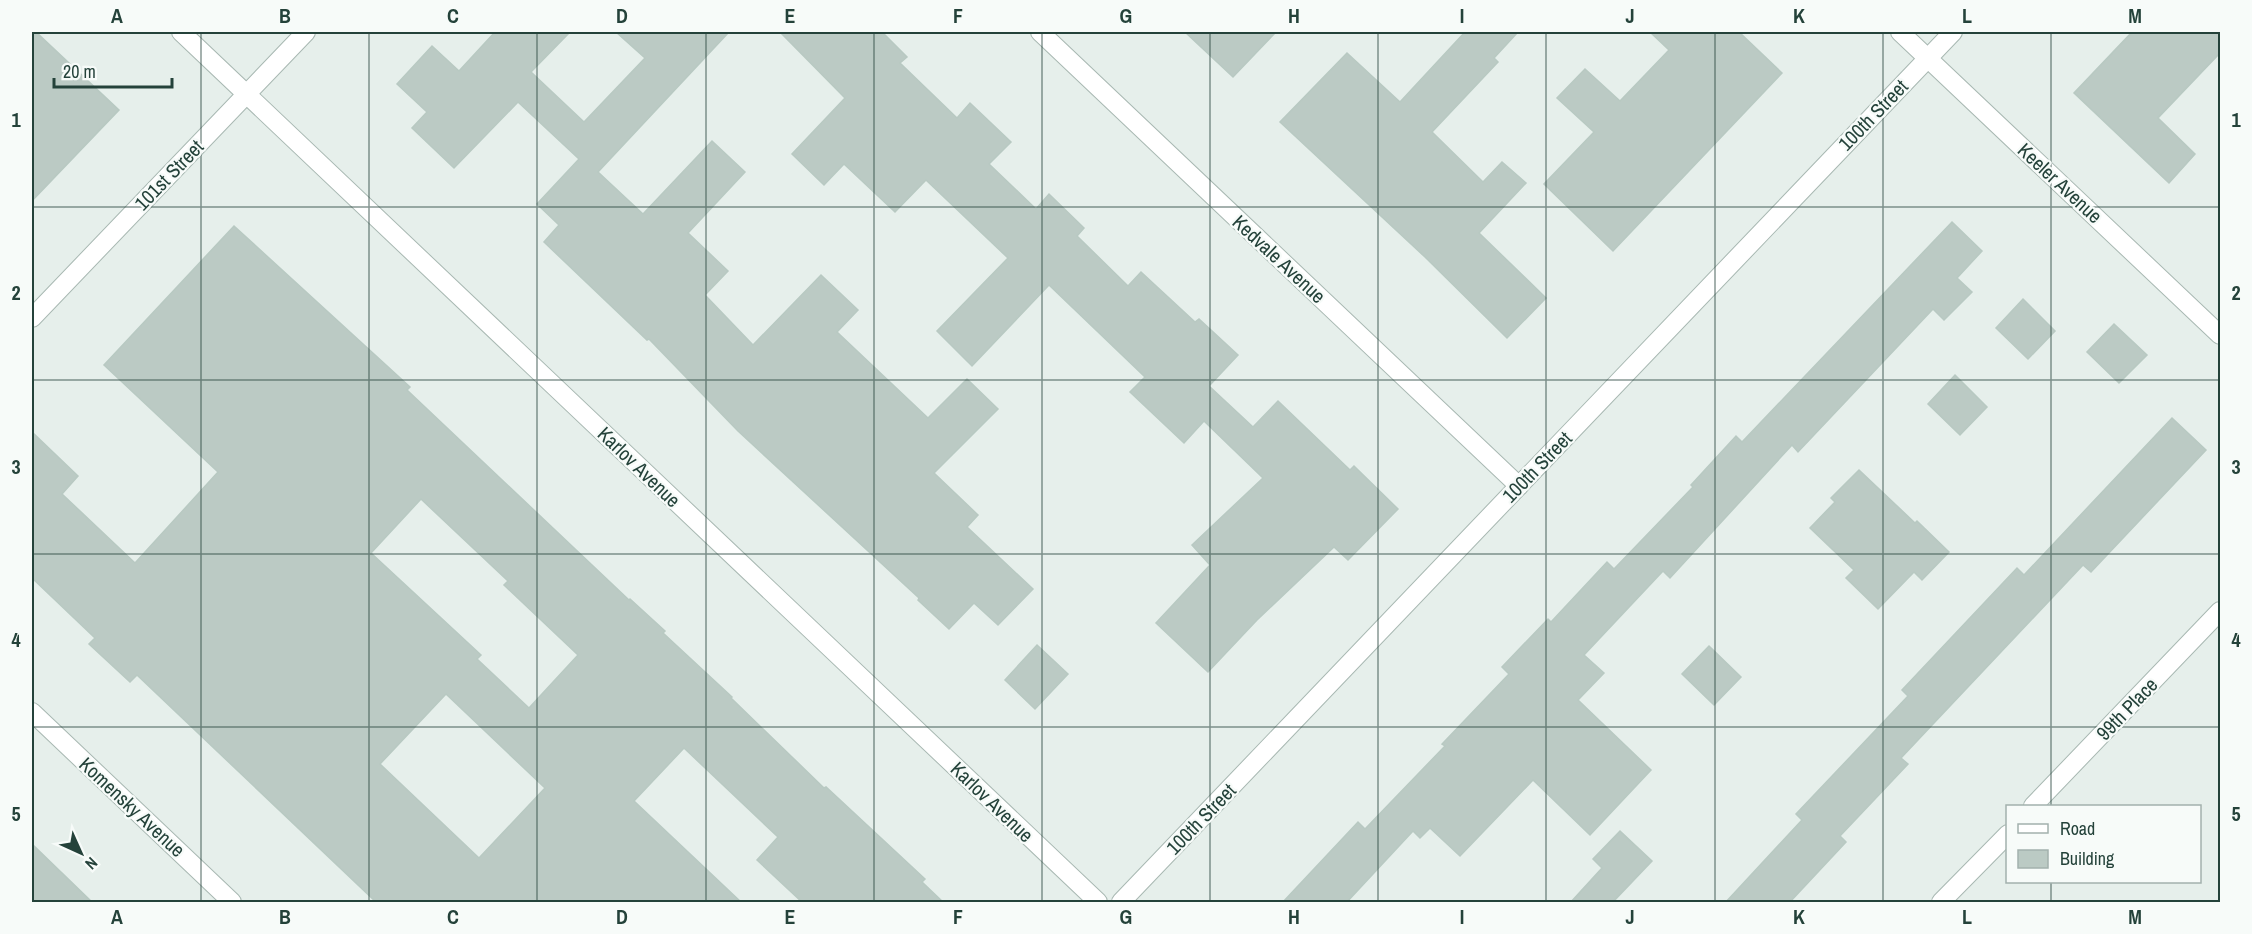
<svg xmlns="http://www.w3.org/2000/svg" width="2252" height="934" font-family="'Archivo Narrow',sans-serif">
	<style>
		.building { fill: #bbcac4; stroke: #b8c9c2; stroke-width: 1.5; fill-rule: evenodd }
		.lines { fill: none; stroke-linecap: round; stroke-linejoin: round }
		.minor-casing { stroke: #a8b8b2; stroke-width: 20 }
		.minor { stroke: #fff; stroke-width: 18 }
		.grid { fill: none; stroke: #24423a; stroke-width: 1.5; stroke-opacity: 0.55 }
		.labels { text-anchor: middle; stroke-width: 4.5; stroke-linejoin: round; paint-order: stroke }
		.street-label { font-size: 20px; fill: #24423a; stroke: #f7fbf9 }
		.neatline { fill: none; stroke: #24423a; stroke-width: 2 }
		.grid-label { font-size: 20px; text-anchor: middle; font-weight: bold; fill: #24423a }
	</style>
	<rect width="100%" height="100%" fill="#e6efeb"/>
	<!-- building -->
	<g class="building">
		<path d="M32,32H36L119,110L32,201Z"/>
		<path d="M495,32H570L531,72L584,122L645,58L616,32H729L598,172L643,214L712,141L745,172L688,233L728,271L705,295L753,345L821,275L858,310L837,332L928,418L967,379L998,409L934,473L978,515L967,527L1033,589L998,625L974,603L949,629L918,600L919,598L738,431L649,339L647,340L544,242L559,225L537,204L579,159L518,102L454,168L412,128L427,112L397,84L432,46L459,71Z"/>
		<path d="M780,32H882L907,57L900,63L957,118L970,103L1011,142L989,164L1036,209L1049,194L1084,228L1077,236L1128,286L1141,272L1195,322L1199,319L1238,355L1209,386L1253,427L1278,401L1350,470L1354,466L1398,509L1348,560L1334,547L1257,620L1208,672L1156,623L1210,565L1192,545L1263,478L1204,421L1184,443L1130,392L1145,377L1049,285L972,366L937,331L1008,258L926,180L895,212L844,164L824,185L792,154L845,98Z"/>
		<path d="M1185,32H1276L1233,77Z"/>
		<path d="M1465,32H1518L1494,58L1498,62L1432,132L1483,182L1502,162L1526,183L1479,233L1546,298L1507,338L1425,257L1280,122L1347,53L1400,102Z"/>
		<path d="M1650,32H1739L1782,73L1613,251L1544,184L1594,132L1557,98L1585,69L1620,101L1669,50Z"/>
		<path d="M2132,32H2220V53L2158,118L2195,154L2169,183L2074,93Z"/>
		<path d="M1952,222L1982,251L1957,278L1972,292L1944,320L1933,309L1798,452L1792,445L1670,578L1663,571L1584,655L1604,673L1578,700L1651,770L1590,835L1533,780L1460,856L1430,828L1420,838L1413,831L1346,903H1282L1358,822L1365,829L1445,746L1442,744L1509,674L1502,667L1548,619L1551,622L1607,562L1614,569L1693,487L1691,485L1736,436L1742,442Z"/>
		<path d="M234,226L410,387L407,390L629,600L630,599L665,631L663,633L732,697L731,698L824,788L826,787L925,879L922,882L944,903H803L757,860L778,837L684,748L634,801L742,903H377L137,675L130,682L89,644L95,638L32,578V432L78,476L62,494L135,563L218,472L104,365ZM421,499L508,581L504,585L578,655L529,708L477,659L481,655L371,553ZM446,694L545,788L479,858L380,764Z"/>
		<path d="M2023,299L2055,331L2028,359L1996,328Z"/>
		<path d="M2114,324L2147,355L2119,383L2087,352Z"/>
		<path d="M1955,375L1987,407L1960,435L1928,404Z"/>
		<path d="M2172,418L2206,450L2091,572L2083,565L1901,758L1908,764L1840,836L1846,842L1789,903H1725L1802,820L1796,814L1908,696L1902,690L2017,568L2024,575Z"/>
		<path d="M1859,470L1915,523L1917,521L1949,552L1922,580L1914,572L1878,609L1846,578L1854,570L1810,528L1835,502L1831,498Z"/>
		<path d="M1037,645L1068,674L1035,709L1005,680Z"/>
		<path d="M1709,646L1741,677L1714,705L1682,674Z"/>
		<path d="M1620,831L1652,861L1612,903H1570L1602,868L1593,859Z"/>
		<path d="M32,844L93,903H32Z"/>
	</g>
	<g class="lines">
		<defs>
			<g id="minor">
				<path d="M181,32L1098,902"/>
				<path d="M1040,32L1519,486"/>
				<path d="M1900,32L2220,335"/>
				<path d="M32,318L306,32"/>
				<path d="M32,712L232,902"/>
				<path d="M2033,806L2220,611"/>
				<path d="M1121,902L1953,32"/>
				<path d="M1941,902L2008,834"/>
			</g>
		</defs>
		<!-- minor casing -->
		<use href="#minor" class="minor-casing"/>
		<!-- minor -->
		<use href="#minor" class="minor"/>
	</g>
	<!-- grid -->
	<path class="grid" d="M201,32V902M369,32V902M537,32V902M706,32V902M874,32V902M1042,32V902M1210,32V902M1378,32V902M1546,32V902M1715,32V902M1883,32V902M2051,32V806M32,207H2220M32,380H2220M32,554H2220M32,727H2220M2051,882V902"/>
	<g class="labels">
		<!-- street labels -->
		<g class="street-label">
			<text transform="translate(1873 115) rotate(-46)" y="7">100th Street</text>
			<text transform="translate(169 175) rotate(-46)" y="7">101st Street</text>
			<text transform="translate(2060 183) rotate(43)" y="7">Keeler Avenue</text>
			<text transform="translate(1279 259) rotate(43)" y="7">Kedvale Avenue</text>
			<text transform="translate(639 467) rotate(44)" y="7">Karlov Avenue</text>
			<text transform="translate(1537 467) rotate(-46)" y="7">100th Street</text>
			<text transform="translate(2127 709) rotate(-46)" y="7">99th Place</text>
			<text transform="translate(992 802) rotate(44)" y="7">Karlov Avenue</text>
			<text transform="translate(132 807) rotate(43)" y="7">Komensky Avenue</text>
			<text transform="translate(1201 819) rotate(-46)" y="7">100th Street</text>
		</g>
	</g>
	<!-- border -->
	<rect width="2252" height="934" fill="none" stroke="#f7fbf9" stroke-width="66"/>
	<!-- legend -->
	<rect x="2006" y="805" width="195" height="78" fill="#f7fbf9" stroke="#a3b1ad" stroke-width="1.5"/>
	<rect x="2018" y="824" width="30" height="9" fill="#ffffff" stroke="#a3b1ad" stroke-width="1.5"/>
	<text x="2060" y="835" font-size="18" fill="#24423a">Road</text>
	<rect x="2018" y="850" width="30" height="18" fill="#bbcac4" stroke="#a3b1ad" stroke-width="1.5"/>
	<text x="2060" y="865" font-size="18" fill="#24423a">Building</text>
	<!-- north arrow -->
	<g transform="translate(81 853) rotate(135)" stroke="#f7fbf9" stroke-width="4.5" paint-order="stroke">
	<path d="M0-4.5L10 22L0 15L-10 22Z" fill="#24423a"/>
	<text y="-9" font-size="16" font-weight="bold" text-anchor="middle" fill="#24423a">N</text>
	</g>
	<!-- scale -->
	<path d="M54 78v9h118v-9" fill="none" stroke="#24423a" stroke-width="3"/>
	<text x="63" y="78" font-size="18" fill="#24423a" stroke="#f7fbf9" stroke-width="4.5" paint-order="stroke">20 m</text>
	<rect x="33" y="33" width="2186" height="868" class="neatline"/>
	<g class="grid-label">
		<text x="117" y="23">A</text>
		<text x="285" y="23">B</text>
		<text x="453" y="23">C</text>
		<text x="622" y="23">D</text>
		<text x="790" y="23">E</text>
		<text x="958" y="23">F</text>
		<text x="1126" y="23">G</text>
		<text x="1294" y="23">H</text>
		<text x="1462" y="23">I</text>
		<text x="1630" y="23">J</text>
		<text x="1799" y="23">K</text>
		<text x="1967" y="23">L</text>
		<text x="2135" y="23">M</text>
		<text x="16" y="127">1</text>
		<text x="2236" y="127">1</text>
		<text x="16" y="300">2</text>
		<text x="2236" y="300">2</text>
		<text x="16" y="474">3</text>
		<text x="2236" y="474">3</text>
		<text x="16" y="647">4</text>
		<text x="2236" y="647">4</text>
		<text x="16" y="821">5</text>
		<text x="2236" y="821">5</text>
		<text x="117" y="924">A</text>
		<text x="285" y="924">B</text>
		<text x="453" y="924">C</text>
		<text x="622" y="924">D</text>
		<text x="790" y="924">E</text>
		<text x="958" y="924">F</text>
		<text x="1126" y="924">G</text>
		<text x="1294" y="924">H</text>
		<text x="1462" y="924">I</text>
		<text x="1630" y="924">J</text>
		<text x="1799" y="924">K</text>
		<text x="1967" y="924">L</text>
		<text x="2135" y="924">M</text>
	</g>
</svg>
